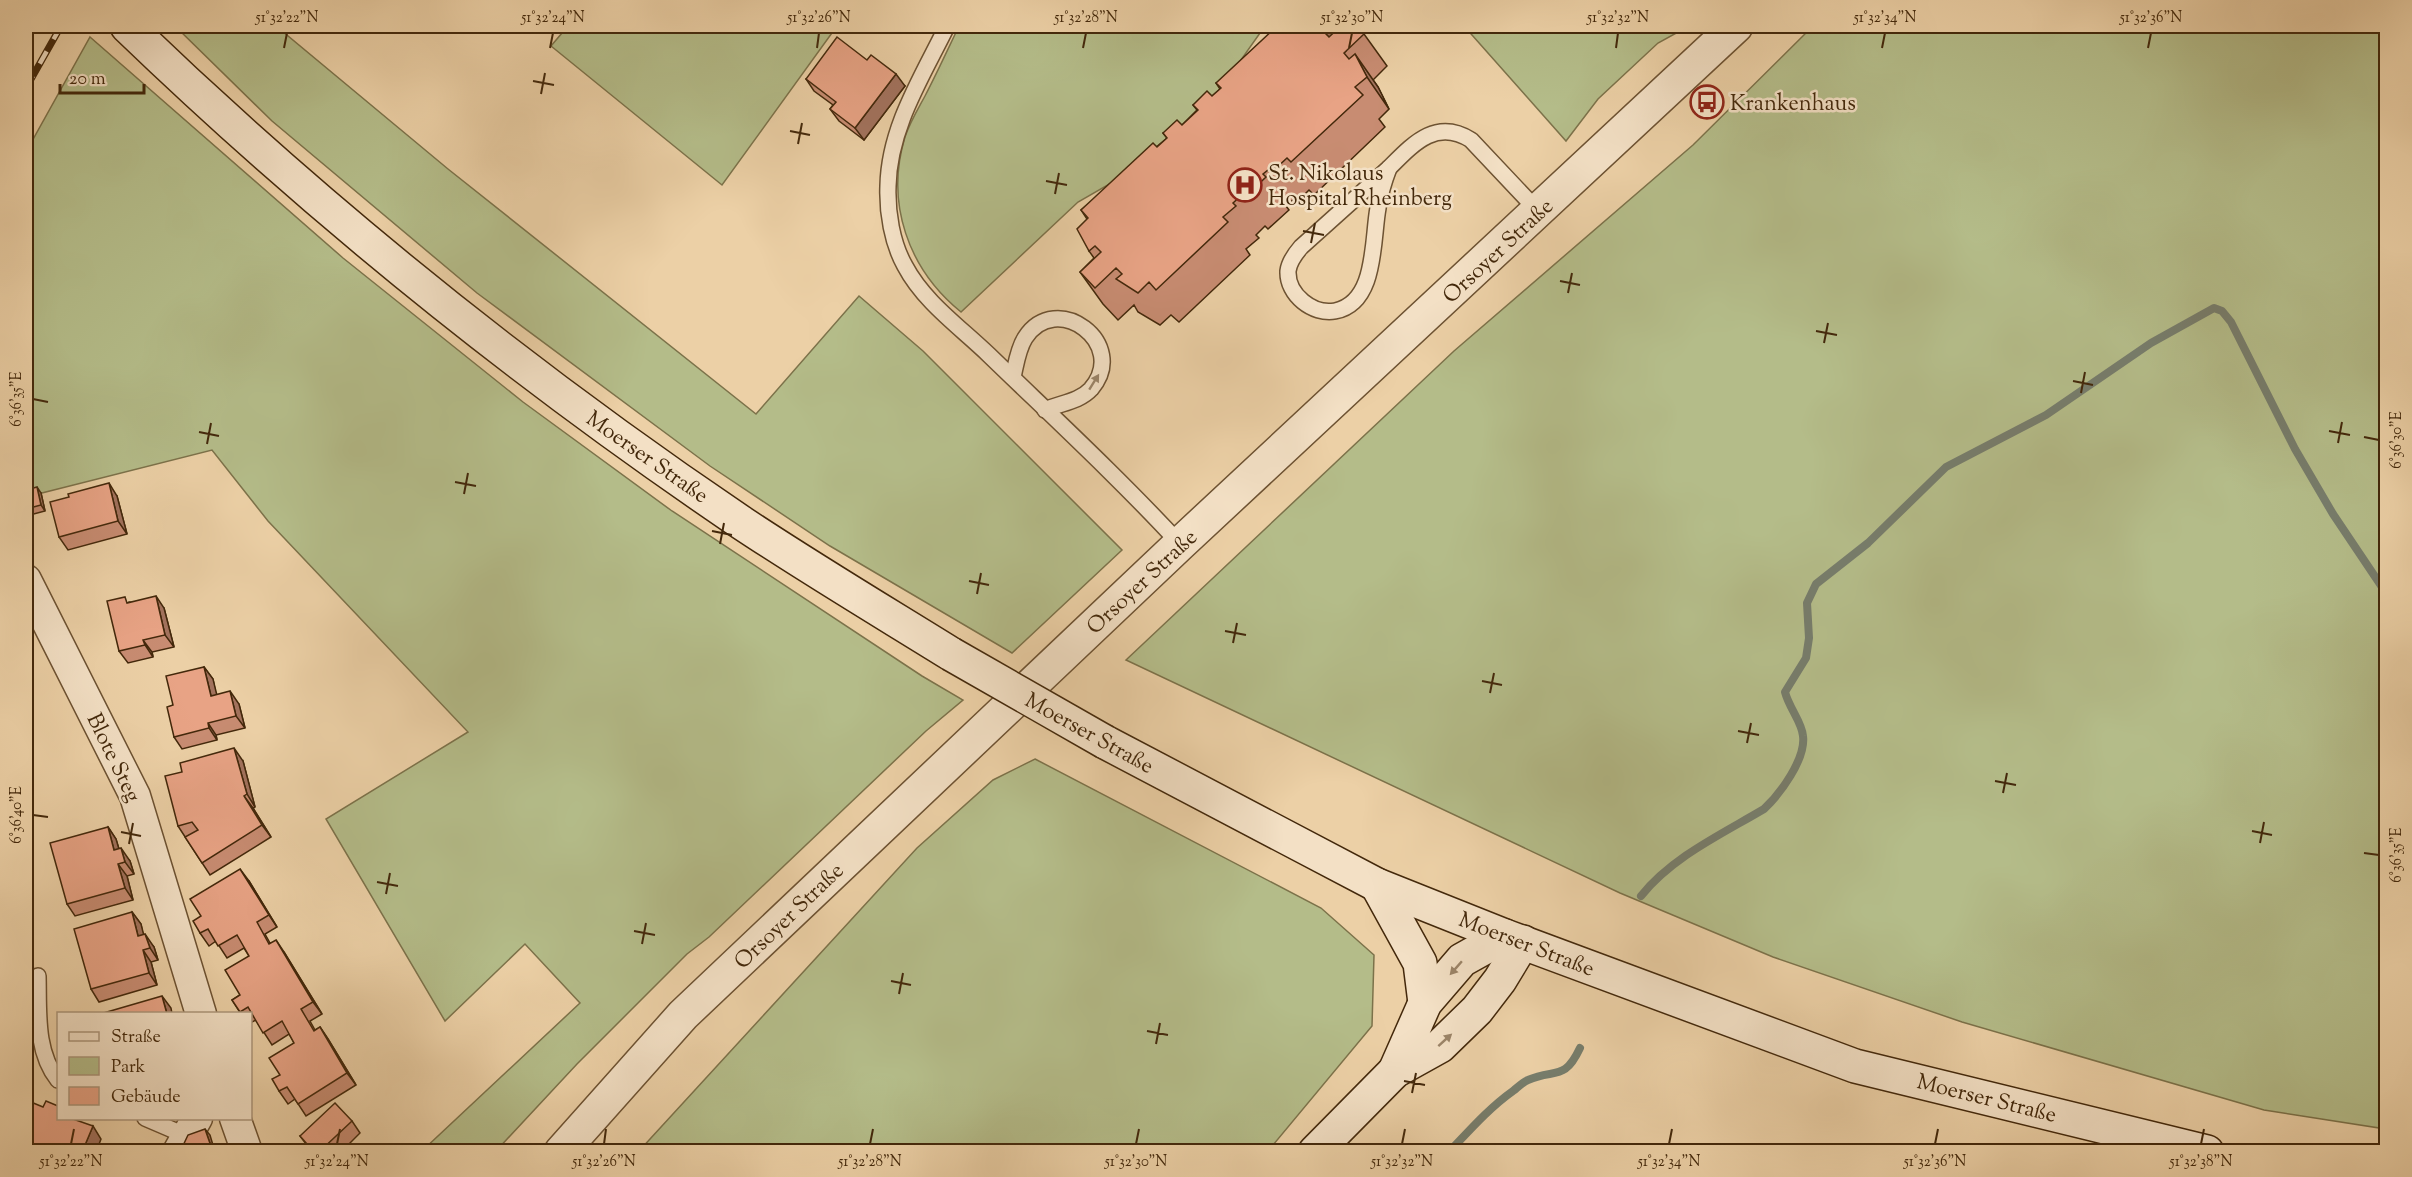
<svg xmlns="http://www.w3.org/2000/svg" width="2412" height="1177" font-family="'Sorts Mill Goudy',serif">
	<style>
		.green { fill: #b4bc89; stroke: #7c724a; stroke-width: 1.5 }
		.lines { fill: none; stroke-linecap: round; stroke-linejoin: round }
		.stream { stroke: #777d6c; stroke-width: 8 }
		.service-casing { stroke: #6d5232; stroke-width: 18 }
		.minor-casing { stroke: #6d5232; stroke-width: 33 }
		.tertiary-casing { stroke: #6d5232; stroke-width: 36 }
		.secondary-casing { stroke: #43280b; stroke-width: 36 }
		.service { stroke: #f3e0c5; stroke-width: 15 }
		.minor { stroke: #f3e0c5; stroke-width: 30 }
		.tertiary { stroke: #f3e0c5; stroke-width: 33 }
		.secondary { stroke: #f3e0c5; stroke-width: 33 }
		.rail-casing { stroke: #43280b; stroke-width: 7 }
		.rail { stroke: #f3e0c5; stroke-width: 4.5; stroke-dasharray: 14; stroke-linecap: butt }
		.secondary-bridge-casing { stroke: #43280b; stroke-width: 36; stroke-linecap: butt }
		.secondary-bridge { stroke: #f3e0c5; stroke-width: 33 }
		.wall { fill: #c88c72; stroke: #43280b; stroke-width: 1.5 }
		.shaded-wall { fill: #a2725d; stroke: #43280b; stroke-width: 1.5 }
		.building { fill: #e8a385; stroke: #43280b; stroke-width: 1.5 }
		.oneway { fill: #9b8468 }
		.ticks { fill: none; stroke: #43280b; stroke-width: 2 }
		.labels { text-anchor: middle; stroke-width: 5; stroke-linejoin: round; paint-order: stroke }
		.poi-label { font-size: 22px; fill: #43280b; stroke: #f3e0c5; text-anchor: start }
		.street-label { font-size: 22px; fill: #43280b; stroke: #f3e0c5 }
		.neatline { fill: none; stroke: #43280b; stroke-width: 2 }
		.ticks-label { font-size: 15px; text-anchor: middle; fill: #43280b }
	</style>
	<rect width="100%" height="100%" fill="#ecd0a6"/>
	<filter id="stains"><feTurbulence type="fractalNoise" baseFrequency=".00333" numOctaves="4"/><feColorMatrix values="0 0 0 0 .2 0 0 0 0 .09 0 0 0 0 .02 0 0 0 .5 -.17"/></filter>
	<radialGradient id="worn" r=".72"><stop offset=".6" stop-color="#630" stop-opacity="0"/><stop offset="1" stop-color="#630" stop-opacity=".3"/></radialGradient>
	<!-- green -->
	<g class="green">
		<path d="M175,26H276L448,169L756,414L859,296L923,351L1122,550L1012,653L830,546L710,466L477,293L272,121Z"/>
		<path d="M568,26H837L722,185L551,46Z"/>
		<path d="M959,26H1076L1080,30L1085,26H1265L1185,139L1172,148L1078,202L961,312C908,269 885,203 905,137C910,122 918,109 925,96C937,73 948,49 959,26Z"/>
		<path d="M1464,26H1689L1658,43L1598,99L1566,141Z"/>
		<path d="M1813,26H2386V1129L2264,1110L1962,1022L1773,957L1620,893L1126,660L1454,351L1693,145Z"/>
		<path d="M90,37L343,258L523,402L672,511L922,676L963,700L926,731L709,937L687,954L577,1064L496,1151H422L580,1003L525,944L445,1021L326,819L468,732L268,521L212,450L26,497V152Z"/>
		<path d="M1035,759L1321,908L1374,955L1372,1026L1268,1151H639L917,848L993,780Z"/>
	</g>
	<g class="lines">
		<!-- stream -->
		<g class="stream">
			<path d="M1641,896C1672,857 1722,834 1764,809C1780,794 1806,759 1803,736C1802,722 1789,708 1785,692L1806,658L1809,638L1807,603L1816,584L1868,543L1946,467L2046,415L2151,343L2214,308L2222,311L2231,322L2295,449L2333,514L2386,593"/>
			<path d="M1449,1152C1469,1131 1489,1108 1513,1091C1518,1087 1523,1082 1528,1080C1555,1068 1564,1082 1580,1048"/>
		</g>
		<defs>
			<g id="service">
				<path d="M947,26C922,77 889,128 888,186C887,212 892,243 905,266C924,302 960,327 989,355C1053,417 1119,478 1180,544"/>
				<path d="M1389,168C1384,181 1380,194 1378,208C1372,240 1377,303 1335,311C1313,315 1287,295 1288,271C1289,262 1295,254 1301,247Z"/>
				<path d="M1389,168C1413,144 1436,118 1471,140L1538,211"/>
				<path d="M1013,377C1016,364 1018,349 1025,338C1056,289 1130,344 1091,389C1079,402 1060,403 1045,410"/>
				<path d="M38,976C39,1011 35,1051 58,1080"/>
				<path d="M145,1118L187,1136"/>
			</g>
			<g id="minor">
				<path d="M26,580L135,796L201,1014"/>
				<path d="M235,1118L247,1152"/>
				<path d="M178,1152L197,1118"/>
			</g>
			<path id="tertiary" d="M561,1152L683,1015L1180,544L1736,26"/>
			<g id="secondary">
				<path d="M127,26C316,208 522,374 739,521C808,567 880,610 951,654"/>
				<path d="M1105,742L1377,885L1505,936L1855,1066L2207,1152"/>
				<path d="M1377,885L1420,963L1425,1003"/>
				<path d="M1395,1071L1425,1003L1462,960L1505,936"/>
				<path d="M1315,1152L1395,1071L1440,1046L1477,1010L1500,980L1523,942"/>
			</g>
		</defs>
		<!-- service casing -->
		<use href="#service" class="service-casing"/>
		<!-- minor casing -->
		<use href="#minor" class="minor-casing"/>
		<!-- tertiary casing -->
		<use href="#tertiary" class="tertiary-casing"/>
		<!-- secondary casing -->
		<use href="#secondary" class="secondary-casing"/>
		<!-- service -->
		<use href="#service" class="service"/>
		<!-- minor -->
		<use href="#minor" class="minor"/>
		<!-- tertiary -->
		<use href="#tertiary" class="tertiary"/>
		<!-- secondary -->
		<use href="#secondary" class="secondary"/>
		<defs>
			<path id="rail" d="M26,88L61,26"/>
		</defs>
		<!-- rail casing -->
		<use href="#rail" class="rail-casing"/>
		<!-- rail -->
		<use href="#rail" class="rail"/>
		<defs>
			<path id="secondary-bridge" d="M951,654L1105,742"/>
		</defs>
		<!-- secondary-bridge casing -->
		<use href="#secondary-bridge" class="secondary-bridge-casing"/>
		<!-- secondary-bridge -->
		<use href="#secondary-bridge" class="secondary-bridge"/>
	</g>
	<!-- wall -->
	<g class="wall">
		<path d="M1328,26L1333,33L1364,34L1387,66L1373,80L1378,87L1389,109L1379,119L1385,127L1314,195L1309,190L1298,201L1295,198L1286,206L1289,210L1268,229L1265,226L1256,235L1259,238L1246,249L1250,255L1179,322L1171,315L1160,325L1138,312L1134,305L1118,320L1103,304L1080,272L1094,258L1089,251L1087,219L1081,210L1167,138L1163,133L1182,125L1197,110L1193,105L1212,96L1220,89L1216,83Z"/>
		<path d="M867,60L905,86L864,140L839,121L830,109L833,105L814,91L806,79Z"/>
		<path d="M26,490L41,493L45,511L26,516Z"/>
		<path d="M117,496L127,534L68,550L59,537Z"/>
		<path d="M129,602L164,608L174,647L152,652L153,657L128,663L119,651Z"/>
		<path d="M204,667L213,679L216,695L239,704L245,728L216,735L217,740L182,749L174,737L173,705Z"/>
		<path d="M243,761L255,807L253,808L271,837L210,875L178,826Z"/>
		<path d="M108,827L116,839L119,849L130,861L134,874L127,876L133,900L75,916L67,904Z"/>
		<path d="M249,881L277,927L265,934L270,943L284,952L322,1014L310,1021L315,1030L320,1027L328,1039L356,1085L306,1116L295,1099L288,1104L279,1091L280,1075L294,1043L289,1034L272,1045L256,1020L250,1023V1014H241L232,1000L240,995L249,956L244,948L227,958L216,941L209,946L200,933L201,916Z"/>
		<path d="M132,912L141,924L143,935L154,947L158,960L151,962L157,985L99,1002L91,989Z"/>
		<path d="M352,1121L360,1133L341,1152H312L300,1136Z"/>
	</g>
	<!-- shaded-wall -->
	<g class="shaded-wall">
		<path d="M1328,26L1346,51L1344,53L1323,31Z"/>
		<path d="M1355,54L1378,87L1389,109L1367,77Z"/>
		<path d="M896,74L905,86L864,140L855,128Z"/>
		<path d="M109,483L117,496L127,534L118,521Z"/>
		<path d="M37,487L41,493L45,511L41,505Z"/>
		<path d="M156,596L164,608L174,647L165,635Z"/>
		<path d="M143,640L152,652L153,657L145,645Z"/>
		<path d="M204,667L213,679L220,708L211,696Z"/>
		<path d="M230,691L239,704L245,728L236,716Z"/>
		<path d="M208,723L216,735L217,740L209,728Z"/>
		<path d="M234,748L243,761L255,807L247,794Z"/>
		<path d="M244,796L253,808L271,837L262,825Z"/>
		<path d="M108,827L116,839L123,863L114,850Z"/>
		<path d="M121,848L130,861L134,874L125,862Z"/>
		<path d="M118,864L127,876L133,900L125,888Z"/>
		<path d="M240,869L249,881L277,927L269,915Z"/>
		<path d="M132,912L141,924L147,948L138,936Z"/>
		<path d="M145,934L154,947L158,960L150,948Z"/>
		<path d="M276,940L284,952L322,1014L313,1002Z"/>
		<path d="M143,950L151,962L157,985L149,973Z"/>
		<path d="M162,996L171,1008L172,1014H167Z"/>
		<path d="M320,1027L328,1039L356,1085L347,1073Z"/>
		<path d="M93,1126L101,1139L96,1152H90L85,1145Z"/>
		<path d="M205,1129L210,1135L215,1152H213Z"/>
	</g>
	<!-- building -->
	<g class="building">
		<path d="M1277,26H1328L1323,31L1329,37L1341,26H1357L1364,34L1344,53L1349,59L1355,54L1367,77L1355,87L1363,95L1291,162L1287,158L1275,169L1273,166L1263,174L1266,177L1245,197L1243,194L1233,203L1236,206L1223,217L1228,222L1156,290L1149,282L1138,293L1116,279L1122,274L1116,268L1095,288L1080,272L1101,252L1095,246L1089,251L1077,229L1088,218L1081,210L1153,143L1157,147L1167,138L1163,133L1177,120L1182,125L1198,110L1193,105L1207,91L1212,96L1221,88L1216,83Z"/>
		<path d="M837,37L867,60L871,55L896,74L855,128L830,109L836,102L806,79Z"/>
		<path d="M109,483L118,521L59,537L50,502L69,497L68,494Z"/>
		<path d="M37,487L41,505L26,509V490Z"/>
		<path d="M156,596L165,635L143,640L145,645L119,651L107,601L125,597L127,603Z"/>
		<path d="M204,667L211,696L230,691L236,716L208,723L209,728L174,737L167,707L173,705L166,676Z"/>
		<path d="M234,748L247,794L244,796L262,825L202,863L185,837L198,830L192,822L178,826L165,776L182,772L180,763Z"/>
		<path d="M108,827L114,850L121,848L125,862L118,864L125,888L67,904L50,843Z"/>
		<path d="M240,869L269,915L257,922L269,944L276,940L313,1002L301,1009L314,1031L320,1027L347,1073L298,1104L287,1087L279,1091L272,1079L280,1075L269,1058L294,1043L282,1021L263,1033L248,1007L240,1012L232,1000L240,995L225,970L249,956L237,935L218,946L208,929L200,933L193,921L201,916L190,899Z"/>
		<path d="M132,912L138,936L145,934L150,948L143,950L149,973L91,989L74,929Z"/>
		<path d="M162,996L167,1014H100Z"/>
		<path d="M26,1100L43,1107L46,1101L58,1106V1119H73L93,1126L85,1145L92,1148L91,1152H26Z"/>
		<path d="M335,1103L352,1121L319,1152H314L300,1136Z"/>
		<path d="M205,1129L213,1152H180L188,1135Z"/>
	</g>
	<!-- one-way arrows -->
	<defs><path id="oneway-solid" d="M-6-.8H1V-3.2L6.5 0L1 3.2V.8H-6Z" transform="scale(1.5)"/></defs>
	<g class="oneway">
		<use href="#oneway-solid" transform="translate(1094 382) rotate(-58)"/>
		<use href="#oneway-solid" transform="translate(1456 968) rotate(131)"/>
		<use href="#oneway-solid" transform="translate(1445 1040) rotate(-42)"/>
	</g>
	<!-- ticks -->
	<path class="ticks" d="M284,48L287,33M550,48L553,33M817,48L819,33M1083,48L1086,33M1349,48L1352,33M1616,48L1618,33M1882,48L1885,33M2148,48L2151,33M533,81L554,85M541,94L545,73M790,131L810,135M798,144L802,123M1046,181L1067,185M1055,194L1059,173M1303,231L1324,235M1311,243L1315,223M1560,281L1580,285M1568,293L1572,273M1816,331L1837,335M1824,343L1828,323M2073,381L2093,385M2081,393L2085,372M33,399L48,402M2329,431L2350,435M199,432L219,436M2364,437L2379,440M2338,443L2342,422M207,444L211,423M455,482L476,486M464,494L468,473M712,531L732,535M720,544L724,523M969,581L989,585M977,594L981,573M1225,631L1246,635M1233,643L1237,623M1482,681L1502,685M1490,693L1494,673M1738,731L1759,735M1747,743L1751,723M1995,781L2016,785M2003,793L2007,773M33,815L48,817M2252,831L2272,835M121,832L141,836M2260,843L2264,822M129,844L133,823M2364,853L2379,855M377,882L398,886M386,894L390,873M634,931L655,935M642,944L646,923M891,981L911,985M899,994L903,973M1147,1031L1168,1035M1156,1044L1160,1023M1404,1081L1425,1085M1412,1093L1416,1073M71,1144L74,1129M337,1144L340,1129M604,1144L606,1129M870,1144L873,1129M1136,1144L1139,1129M1402,1144L1405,1129M1669,1144L1672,1129M1935,1144L1938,1129M2201,1144L2204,1129"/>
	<!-- icons -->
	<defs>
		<symbol id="bus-ring" viewBox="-11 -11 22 22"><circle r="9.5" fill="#f3e0c5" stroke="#8f2418" stroke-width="1.5"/><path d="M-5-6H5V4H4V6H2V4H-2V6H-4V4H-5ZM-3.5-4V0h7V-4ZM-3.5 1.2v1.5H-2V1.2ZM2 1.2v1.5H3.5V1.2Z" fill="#8f2418"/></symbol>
		<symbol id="hospital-ring" viewBox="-11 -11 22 22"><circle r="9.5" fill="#f3e0c5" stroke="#8f2418" stroke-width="1.5"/><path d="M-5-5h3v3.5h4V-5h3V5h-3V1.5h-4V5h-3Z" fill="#8f2418"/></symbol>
	</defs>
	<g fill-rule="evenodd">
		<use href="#bus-ring" x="1688" y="83" width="38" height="38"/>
		<use href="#hospital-ring" x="1226" y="166" width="38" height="38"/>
	</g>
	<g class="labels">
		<!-- poi labels -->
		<g class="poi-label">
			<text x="1730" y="110">Krankenhaus</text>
			<text x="1268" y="180">St. Nikolaus<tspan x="1268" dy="25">Hospital Rheinberg</tspan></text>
		</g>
		<!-- street labels -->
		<g class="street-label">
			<text transform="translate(1497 250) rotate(-43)" y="8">Orsoyer Straße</text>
			<text transform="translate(648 456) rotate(35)" y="8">Moerser Straße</text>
			<text transform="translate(1141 581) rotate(-43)" y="8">Orsoyer Straße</text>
			<text transform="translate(1090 732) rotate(29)" y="8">Moerser Straße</text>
			<text transform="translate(115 757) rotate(64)" y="8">Blote Steg</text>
			<text transform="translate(788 915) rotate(-44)" y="8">Orsoyer Straße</text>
			<text transform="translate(1527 943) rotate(21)" y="8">Moerser Straße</text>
			<text transform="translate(1987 1097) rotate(14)" y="8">Moerser Straße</text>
		</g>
	</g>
	<!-- margin -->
	<rect width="2412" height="1177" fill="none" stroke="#ecd0a6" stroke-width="66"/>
	<!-- legend -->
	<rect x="57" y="1012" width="195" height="108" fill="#f3e0c5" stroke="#ad967b" stroke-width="1.5"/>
	<rect x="69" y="1032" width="30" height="9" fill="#f3e0c5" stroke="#ad967b" stroke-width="1.5"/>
	<text x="111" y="1042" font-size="18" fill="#43280b">Straße</text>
	<rect x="69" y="1057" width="30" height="18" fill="#b4bc89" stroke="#ad967b" stroke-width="1.5"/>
	<text x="111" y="1072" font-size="18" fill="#43280b">Park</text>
	<rect x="69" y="1087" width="30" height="18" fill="#e8a385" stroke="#ad967b" stroke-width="1.5"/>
	<text x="111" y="1102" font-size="18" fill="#43280b">Gebäude</text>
	<!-- scale -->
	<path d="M60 84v9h84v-9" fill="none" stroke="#43280b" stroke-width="3"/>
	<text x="69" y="84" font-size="18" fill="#43280b" stroke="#f3e0c5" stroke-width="4.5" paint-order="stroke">20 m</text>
	<rect x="33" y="33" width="2346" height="1111" class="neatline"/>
	<g class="ticks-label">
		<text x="287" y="22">51°32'22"N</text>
		<text x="553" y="22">51°32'24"N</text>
		<text x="819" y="22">51°32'26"N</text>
		<text x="1086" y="22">51°32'28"N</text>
		<text x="1352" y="22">51°32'30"N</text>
		<text x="1618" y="22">51°32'32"N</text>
		<text x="1885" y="22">51°32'34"N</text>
		<text x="2151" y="22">51°32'36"N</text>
		<text transform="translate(16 399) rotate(-90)" y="5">6°36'35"E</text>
		<text transform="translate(2396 440) rotate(-90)" y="5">6°36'30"E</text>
		<text transform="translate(16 815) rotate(-90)" y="5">6°36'40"E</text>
		<text transform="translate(2396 855) rotate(-90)" y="5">6°36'35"E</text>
		<text x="71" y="1166">51°32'22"N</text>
		<text x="337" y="1166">51°32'24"N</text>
		<text x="604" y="1166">51°32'26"N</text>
		<text x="870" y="1166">51°32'28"N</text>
		<text x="1136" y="1166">51°32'30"N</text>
		<text x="1402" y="1166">51°32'32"N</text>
		<text x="1669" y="1166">51°32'34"N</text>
		<text x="1935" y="1166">51°32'36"N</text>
		<text x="2201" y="1166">51°32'38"N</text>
	</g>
	<rect width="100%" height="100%" filter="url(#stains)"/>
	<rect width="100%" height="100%" fill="url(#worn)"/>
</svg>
